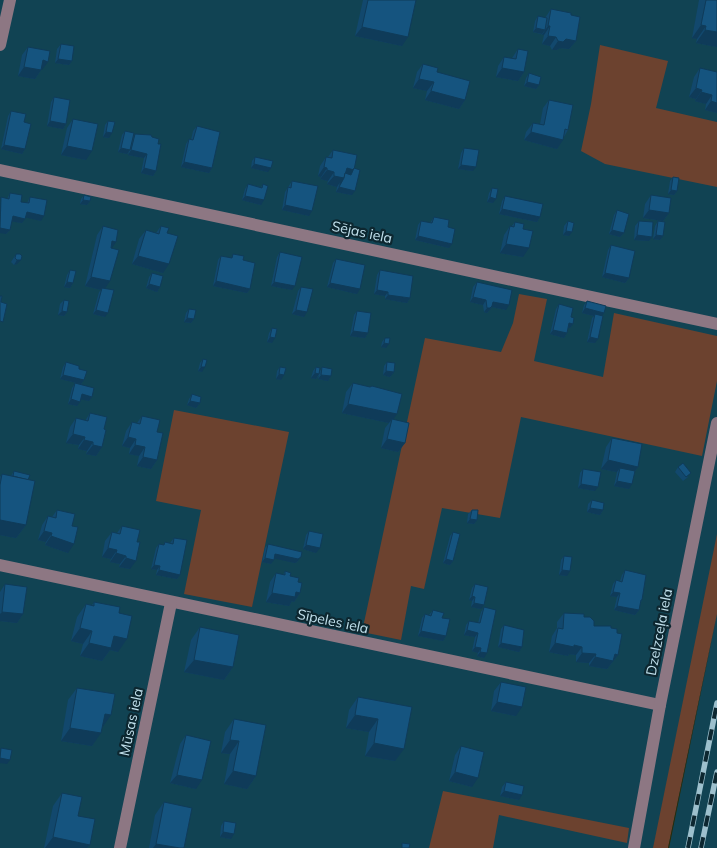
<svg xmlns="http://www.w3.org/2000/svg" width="717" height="848" font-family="Mulish,sans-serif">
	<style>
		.green { fill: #6c422f }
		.water { fill: #2e2a02 }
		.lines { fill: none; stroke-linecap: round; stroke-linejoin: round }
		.minor { stroke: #8d7783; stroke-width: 12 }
		.rail-casing { stroke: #9dc0cd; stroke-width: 5.5 }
		.rail { stroke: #0d2730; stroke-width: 4; stroke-dasharray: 11; stroke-linecap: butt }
		.wall { fill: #12486d }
		.shaded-wall { fill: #0f3b59 }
		.building { fill: #15547f; stroke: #0f3b59 }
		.labels { text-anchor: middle; stroke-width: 4.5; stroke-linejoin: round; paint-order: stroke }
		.street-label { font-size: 14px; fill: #c2e1ed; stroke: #0d2730 }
	</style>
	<rect width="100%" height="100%" fill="#114353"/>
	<!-- green -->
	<g class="green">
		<path d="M600,45L668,61L656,108L717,122V187L605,164L581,151L591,104Z"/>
		<path d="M519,294L547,299L534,361L603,377L614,313L717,336V381L702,456L521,417L500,518L442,508L424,589L411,586L401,640L362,632L425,338L501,352L513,323Z"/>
		<path d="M174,410L289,432L252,607L184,594L201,510L156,501Z"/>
		<path d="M717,534V614L668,848H653Z"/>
		<path d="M443,791L629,828L627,843L499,815L493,848H429Z"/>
	</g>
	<!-- water -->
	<path class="water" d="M717,614L669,848H668Z"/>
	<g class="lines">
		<!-- minor -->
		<g class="minor">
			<path d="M0,45L10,0"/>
			<path d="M0,170L717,324"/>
			<path d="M0,565L660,705"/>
			<path d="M120,848L171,603"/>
			<path d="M634,848L660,705L717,423"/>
		</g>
		<defs>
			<g id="rail">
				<path d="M688,848L717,703"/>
				<path d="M701,848L717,772"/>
			</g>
		</defs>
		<!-- rail casing -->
		<use href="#rail" class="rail-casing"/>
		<!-- rail -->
		<use href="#rail" class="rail"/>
	</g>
	<!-- wall -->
	<g class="wall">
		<path d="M363,0H416L402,46L355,36Z"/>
		<path d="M699,0H717V47L696,43L697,39L692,38Z"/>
		<path d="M551,9L571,15L576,41L569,49L560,48L557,50H552L550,46L542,44L544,35L533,32L535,21L538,16L545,18Z"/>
		<path d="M61,44L72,61L69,65L55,63L57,49Z"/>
		<path d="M28,47L42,70H41L35,79L18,76L22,55Z"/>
		<path d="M518,49L524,72L518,81L496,77L498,66L504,57L512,58Z"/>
		<path d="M423,64L437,72L465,100L459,109L425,100L427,91L413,88L417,72Z"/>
		<path d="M700,68L717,72V113L705,110L706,104L695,101L696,99L689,97L694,77Z"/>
		<path d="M529,73L539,85L536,89L524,86L526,78Z"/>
		<path d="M54,97L66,124L63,129L47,126L51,102Z"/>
		<path d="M549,100L568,130L557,149L524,140L526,132L533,123L540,124L543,108Z"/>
		<path d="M11,111L24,122L25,149L22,154L1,149L8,116Z"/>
		<path d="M73,119L86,160L61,155L67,128Z"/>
		<path d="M108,121L109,138L103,137L105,125Z"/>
		<path d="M197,126L212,168L209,173L181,167L186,144L189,139L191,140L193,131Z"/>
		<path d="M125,131L133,136L135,134L152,137L158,144L156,171L153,176L141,173L144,158L128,155L129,152L127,154L118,152L122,135Z"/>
		<path d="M464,148L473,171L458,169L461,153Z"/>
		<path d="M333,150L354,168L352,195L336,192L337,187L327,184L328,181L320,179L321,177L318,176L320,166L326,157H328Z"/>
		<path d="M255,157L268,172L251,168L252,161Z"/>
		<path d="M673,177L677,191L674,195L668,194L670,181Z"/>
		<path d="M292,181L309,216L282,210L285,192Z"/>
		<path d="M248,184L261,187L263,184L261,205L242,200L245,189Z"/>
		<path d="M492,188L493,203L487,202L489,193Z"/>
		<path d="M10,193L21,202L27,203L30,197L41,221L26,217L22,223L11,221L10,230L6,234L7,199Z"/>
		<path d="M84,195L90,201L87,205L80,204L81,199Z"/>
		<path d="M651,195L669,213L663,221L643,218L645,204Z"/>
		<path d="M505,196L540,217L537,222L499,214L502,201Z"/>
		<path d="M617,210L624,233L620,237L609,234L614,215Z"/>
		<path d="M434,217L448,227L449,248L415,240L418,225L421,221L430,223Z"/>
		<path d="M568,221L569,236L563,235L564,226Z"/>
		<path d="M639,221L652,237L649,241L634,240L635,226Z"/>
		<path d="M658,221L663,236L660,240L653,239L655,226Z"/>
		<path d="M515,222L523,229V257L500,253L504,235L510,226L511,227Z"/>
		<path d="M103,226L112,248L105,288V317L93,314L99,292L101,290L85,286L97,235Z"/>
		<path d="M161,226L167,233L163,273L132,264L139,239L146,230L156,233Z"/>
		<path d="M611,245L629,278L625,283L602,277L608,250Z"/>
		<path d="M280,252L292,290L271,286L277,257Z"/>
		<path d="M16,254L17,264L14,265L11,262Z"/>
		<path d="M233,254L250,289L247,293L213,286L218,260L221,256L231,258Z"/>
		<path d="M336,259L357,294L327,287L333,263Z"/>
		<path d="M70,270L73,283L70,288L64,287L67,275Z"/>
		<path d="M380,270L410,298L407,303L385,299V296L374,294L377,275Z"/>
		<path d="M152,273L160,287L157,292L146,288L149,277Z"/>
		<path d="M477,282L506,310L492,307L487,313L484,312L483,305L470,302L473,287Z"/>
		<path d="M301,287L304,317L292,314L298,291Z"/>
		<path d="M64,300L67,312L64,316L58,315L60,304Z"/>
		<path d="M587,301L604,313L602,315L595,343L587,342L592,318L594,316L582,313L584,305Z"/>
		<path d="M559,304L571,317L573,324L570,328H568L567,333L564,338L550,334L556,309Z"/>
		<path d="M189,309L194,319L191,323L184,322L186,313Z"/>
		<path d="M357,311L368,333L365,338L350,336L354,315Z"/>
		<path d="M272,328V343L267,342L269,333Z"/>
		<path d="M385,338L386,348L381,347L382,342Z"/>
		<path d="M203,359L202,372L198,371L200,363Z"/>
		<path d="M66,362L79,369L84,380L81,384L60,379L63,367Z"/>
		<path d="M387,362L394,372L390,377L383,375L384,366Z"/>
		<path d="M280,367L281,380L276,379L277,371Z"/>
		<path d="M316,367L320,371L322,367L331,376L328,381L318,379L319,375L316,379L311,378L313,371Z"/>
		<path d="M75,383L92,397L89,401L81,399L77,406L68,404L72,388Z"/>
		<path d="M353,383L394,420L405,443L398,452L381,448L385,428L389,423L342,413L346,392Z"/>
		<path d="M192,394L200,403L196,408L187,405L189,399Z"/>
		<path d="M90,413L104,429L102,447L96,456L86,454L87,451L78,449L79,445L66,443L70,427L76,418L85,421Z"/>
		<path d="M142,416L157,432V460L151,469L137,466L139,456L129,454L130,448L122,446L126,431L132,422L137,423Z"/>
		<path d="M612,438L638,467L635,471L629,489L614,486L617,472L601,469L606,447Z"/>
		<path d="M678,467L688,477L683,481L675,472Z"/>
		<path d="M583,469L595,491L578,488L580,473Z"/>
		<path d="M14,471L28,480L26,525L16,538L0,535V477L2,474L11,476Z"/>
		<path d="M592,500L603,510L600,515L587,512L588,504Z"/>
		<path d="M57,510L72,526L68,553L45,545L46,542L38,540L42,525L48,516L52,517Z"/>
		<path d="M472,510L477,520L474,524L467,523L468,514Z"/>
		<path d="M122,526L130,569L119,567L120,564L110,562L111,559L102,557L105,541L112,532L117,533Z"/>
		<path d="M309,531L316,553L303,549L306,535Z"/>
		<path d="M453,532V561L450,565L443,563L450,536Z"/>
		<path d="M174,538L180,575L177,579L156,575L157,570L151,569L156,548L159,544L163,545L165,542L170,543Z"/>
		<path d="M268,544L301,557L297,562L295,563L274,558L271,564L262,562L265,548Z"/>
		<path d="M564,556L567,576L559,575L561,560Z"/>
		<path d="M625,570L642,600L640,604L639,610L635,615L614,610L617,597L610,596L613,584L616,580L620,581L622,575Z"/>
		<path d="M285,571L298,582L300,593L294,602L292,601L289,606L266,602L270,582L276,573L283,575Z"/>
		<path d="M5,584L23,614L17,623L0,621V592Z"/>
		<path d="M475,584L481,609L471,607L472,601L469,600L472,588Z"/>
		<path d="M94,602L119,613L118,652L110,650L102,661L80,656L83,644L71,641L77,617L86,604L92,605Z"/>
		<path d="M484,607V658L477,656L478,653L472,651L475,637L464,635L466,625L469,621L478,623L481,612Z"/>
		<path d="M433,610L442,618L446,636L443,641L418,636L422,618L425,614L429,615Z"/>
		<path d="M564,613L584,617L594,626L611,628L617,633L618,655L607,669L589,666V663L576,662V655L569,654L568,656L549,652L552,636L557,628V622Z"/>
		<path d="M504,625L522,647L519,652L498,647L501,629Z"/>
		<path d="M200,627L233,667L224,680L184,672L191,640Z"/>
		<path d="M501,682L516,716L491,711L494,691Z"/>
		<path d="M77,688L102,728L92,746L61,741L68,700Z"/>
		<path d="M358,697L412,707L395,761L365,756L369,732L346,728L349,710Z"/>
		<path d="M234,719L256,776L247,789L224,784L230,754L221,753L225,732Z"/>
		<path d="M186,735L196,789L170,783L180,744Z"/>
		<path d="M461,746L472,787L449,781L455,755Z"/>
		<path d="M506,782L519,800L500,796L502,787Z"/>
		<path d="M62,793L78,816L90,845L87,848H44L53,806Z"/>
		<path d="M164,802L184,848H149L155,815Z"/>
		<path d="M224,821L231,839L220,837L221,826Z"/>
	</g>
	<!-- shaded-wall -->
	<g class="shaded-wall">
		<path d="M701,25L706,26L697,39L692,38Z"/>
		<path d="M548,26H550L544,35H542Z"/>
		<path d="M362,27L408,37L402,46L355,36Z"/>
		<path d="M536,28L545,30L542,34L533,32Z"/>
		<path d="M705,30L717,32V47L696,43Z"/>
		<path d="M548,36L556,37L550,46L542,44Z"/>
		<path d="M566,39L576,41L569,49L560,48L557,50H552L558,41Z"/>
		<path d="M58,59L72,61L69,65L55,63Z"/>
		<path d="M43,60L48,62L42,70L37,69Z"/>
		<path d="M24,67L41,70L35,79L18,76Z"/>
		<path d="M502,68L524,72L518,81L496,77Z"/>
		<path d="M419,79L434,82L427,91L413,88Z"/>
		<path d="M527,82L539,85L536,89L524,86Z"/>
		<path d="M696,88L702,90L696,99L689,97Z"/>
		<path d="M431,91L465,100L459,109L425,100Z"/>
		<path d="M701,92L712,95L706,104L695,101Z"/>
		<path d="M711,101L717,103V113L705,110Z"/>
		<path d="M50,121L66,124L63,129L47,126Z"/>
		<path d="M106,132L112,133L109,138L103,137Z"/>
		<path d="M531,132L563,140L557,149L524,140Z"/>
		<path d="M4,145L25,149L22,154L1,149Z"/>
		<path d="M67,146L92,151L86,160L61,155Z"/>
		<path d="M121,148L130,150L127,154L118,152Z"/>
		<path d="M131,150L147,154L144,158L128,155Z"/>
		<path d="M184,162L212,168L209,173L181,167Z"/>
		<path d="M254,164L271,168L268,172L251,168Z"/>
		<path d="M461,165L476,167L473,171L458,169Z"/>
		<path d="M324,167L327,168L321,177L318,176Z"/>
		<path d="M144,168L156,171L153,176L141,173Z"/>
		<path d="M347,168L354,170L347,179L339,185L340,182L337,187L327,184L334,176Z"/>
		<path d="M327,170L334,172L328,181L320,179Z"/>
		<path d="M339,187L355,191L352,195L336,192Z"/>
		<path d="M671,190L677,191L674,195L668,194Z"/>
		<path d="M245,196L264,200L261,205L242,200Z"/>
		<path d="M490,197L496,199L493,203L487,202Z"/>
		<path d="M83,200L90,201L87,205L80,204Z"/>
		<path d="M285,205L312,211L309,216L282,210Z"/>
		<path d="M502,209L540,217L537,222L499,214Z"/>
		<path d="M649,210L669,213L663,221L643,218Z"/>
		<path d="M27,212L44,216L41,221L24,217Z"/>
		<path d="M13,216L25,219L22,223L9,221Z"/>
		<path d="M0,228L10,230L6,234L0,233Z"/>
		<path d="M612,230L624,233L620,237L609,234Z"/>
		<path d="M566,231L572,232L569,236L563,235Z"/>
		<path d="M637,235L652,237L649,241L634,240Z"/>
		<path d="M656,235L663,236L660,240L653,239Z"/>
		<path d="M418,236L452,244L449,248L415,240Z"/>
		<path d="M112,241L116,242L110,251Z"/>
		<path d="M506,244L529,248L523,257L500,253Z"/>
		<path d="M138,256L169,264L163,273L132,264Z"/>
		<path d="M17,260H21L17,264L14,265Z"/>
		<path d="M605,273L629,278L625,283L602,277Z"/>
		<path d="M91,277L110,281L104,290L102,288L101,290L85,286Z"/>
		<path d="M216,281L250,289L247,293L213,286Z"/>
		<path d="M67,282L73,283L70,288L64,287Z"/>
		<path d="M274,282L295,286L292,290L271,286Z"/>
		<path d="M330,283L360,289L357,294L327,287Z"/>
		<path d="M149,284L160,287L157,292L146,288Z"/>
		<path d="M377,290L388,292L385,296L374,294Z"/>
		<path d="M388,295L410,298L407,303L385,299Z"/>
		<path d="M473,297L486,300L483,305L470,302Z"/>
		<path d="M493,302L509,305L506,310L492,307L487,313L484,312L487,308Z"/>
		<path d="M585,308L604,313L601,317L595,314L594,316L582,313Z"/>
		<path d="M96,310L108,313L105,317L93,314Z"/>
		<path d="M296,310L307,312L304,317L292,314Z"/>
		<path d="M62,311L67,312L64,316L58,315Z"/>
		<path d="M187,318L194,319L191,323L184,322Z"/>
		<path d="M569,323L573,324L570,328L566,327Z"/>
		<path d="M553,330L567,333L564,338L550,334Z"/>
		<path d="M353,331L368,333L365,338L350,336Z"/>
		<path d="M270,337L275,338L272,343L267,342Z"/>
		<path d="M590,337L598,339L595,343L587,342Z"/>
		<path d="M384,343L389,344L386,348L381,347Z"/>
		<path d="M201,367H205L202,372L198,371Z"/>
		<path d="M386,371L394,372L390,377L383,375Z"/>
		<path d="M315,373L319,374L316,379L311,378Z"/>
		<path d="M279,374L284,375L281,380L276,379Z"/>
		<path d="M63,375L84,380L81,384L60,379Z"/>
		<path d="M321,375L331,376L328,381L318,379Z"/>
		<path d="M82,394L92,397L89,401L79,399Z"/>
		<path d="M71,399L80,402L77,406L68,404Z"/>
		<path d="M190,401L200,403L196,408L187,405Z"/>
		<path d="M348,404L397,414L391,423L392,419L389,423L342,413Z"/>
		<path d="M73,434L85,437L79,445L66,443Z"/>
		<path d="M128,437L136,439L130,448L122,446Z"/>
		<path d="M387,439L405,443L398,452L381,448Z"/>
		<path d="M84,440L93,442L87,451L78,449Z"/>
		<path d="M93,445L102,447L96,456L86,454Z"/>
		<path d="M135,445L145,447L139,456L129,454Z"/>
		<path d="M143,457L157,460L151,469L137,466Z"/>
		<path d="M608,460L638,467L632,475L620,468L617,472L601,469Z"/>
		<path d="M617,481L632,484L629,489L614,486Z"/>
		<path d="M581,484L598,487L595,491L578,488Z"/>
		<path d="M590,508L603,510L600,515L587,512Z"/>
		<path d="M470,519L477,520L474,524L467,523Z"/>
		<path d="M0,520L26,525L16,538L0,535Z"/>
		<path d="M44,531L52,533L46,542L38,540Z"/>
		<path d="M51,536L74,544L68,553L45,545Z"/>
		<path d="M306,545L320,548L316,553L303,549Z"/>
		<path d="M108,548L117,550L111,559L102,557Z"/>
		<path d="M116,553L126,556L120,564L110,562Z"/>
		<path d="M275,554L301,557L297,562L295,563L272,558Z"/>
		<path d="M126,558L136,561L130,569L119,567Z"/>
		<path d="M265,558L274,560L271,564L262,562Z"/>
		<path d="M446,559L453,561L450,565L443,563Z"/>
		<path d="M154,565L160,566L157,570L151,569Z"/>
		<path d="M159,570L180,575L177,579L156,575Z"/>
		<path d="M562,570L570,571L567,576L559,575Z"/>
		<path d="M296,592L300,593L294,602L292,601L289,606L266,602L272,593Z"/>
		<path d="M613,592L620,593L617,597L610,596Z"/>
		<path d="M472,596L475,597L472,601L469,600Z"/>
		<path d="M474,603L484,605L481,609L471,607Z"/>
		<path d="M617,606L639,610L635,615L614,610Z"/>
		<path d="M2,612L23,614L17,623L0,621V614Z"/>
		<path d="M80,628L92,631L83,644L71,641Z"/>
		<path d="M467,630L478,633L475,637L464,635Z"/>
		<path d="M421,631L446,636L443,641L418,636Z"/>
		<path d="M114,636L127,639L118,652L110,650L102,661L80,656L89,643Z"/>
		<path d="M501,643L522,647L519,652L498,647Z"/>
		<path d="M555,643L574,645L582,647L576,655L569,654L568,656L549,652Z"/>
		<path d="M475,647L481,648L478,653L472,651Z"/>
		<path d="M480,652L487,653L484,658L477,656Z"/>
		<path d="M582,653L596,654L589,663L576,662Z"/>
		<path d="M615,654L618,655L607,669L589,666L595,657Z"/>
		<path d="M194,660L233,667L224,680L184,672Z"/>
		<path d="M497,702L522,707L516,716L491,711Z"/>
		<path d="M105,714L111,715L102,728Z"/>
		<path d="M355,715L378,719L369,732L346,728Z"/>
		<path d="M70,728L101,733L92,746L61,741Z"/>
		<path d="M230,740L239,741L230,754L221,753Z"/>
		<path d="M374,743L404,749L395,761L365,756Z"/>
		<path d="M0,758L10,760L7,764L0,763Z"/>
		<path d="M233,771L256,776L247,789L224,784Z"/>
		<path d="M455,772L478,778L472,787L449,781Z"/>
		<path d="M177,775L202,780L196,789L170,783Z"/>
		<path d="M504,791L522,795L519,800L500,796Z"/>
		<path d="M223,832L234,834L231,839L220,837Z"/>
		<path d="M53,837L90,845L87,848H45Z"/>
		<path d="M156,844L180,848H153Z"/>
	</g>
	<!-- building -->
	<g class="building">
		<path d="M368,0H416L408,37L362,27Z"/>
		<path d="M706,0H717V32L705,30L706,26L701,25Z"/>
		<path d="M551,9L571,13V15L580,17L576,41L566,39L563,42L558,41L556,37L548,36L550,26H548Z"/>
		<path d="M538,16L547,18L545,30L536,28Z"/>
		<path d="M61,44L74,46L72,61L58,59Z"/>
		<path d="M28,47L50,51L48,62L43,60L41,70L24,67Z"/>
		<path d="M518,49L528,51L524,72L502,68L504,57L516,59Z"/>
		<path d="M423,64L438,68L437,72L470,81L465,100L431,91L434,82L419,79Z"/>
		<path d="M700,68L717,72V103L711,101L712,95L701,92L702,90L696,88Z"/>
		<path d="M529,73L541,77L539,85L527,82Z"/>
		<path d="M54,97L70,100L66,124L50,121Z"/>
		<path d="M549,100L573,105L568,130L565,129L563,140L531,132L533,123L544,125Z"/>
		<path d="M11,111L26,114L24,122L31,124L25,149L4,145Z"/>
		<path d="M73,119L98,124L92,151L67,146Z"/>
		<path d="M108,121L115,122L112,133L106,132Z"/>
		<path d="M197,126L220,132L212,168L184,162L189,139L193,140Z"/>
		<path d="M125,131L134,133L130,150L121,148Z"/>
		<path d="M135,134L151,135L152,137L159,139L158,144H161L156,171L144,168L147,154L131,150Z"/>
		<path d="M464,148L479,150L476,167L461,165Z"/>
		<path d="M333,150L357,155L354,170L347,168L344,178L334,176V172L327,170V168L324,167L326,157L332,158Z"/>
		<path d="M255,157L273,161L271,168L254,164Z"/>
		<path d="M354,168L360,170L355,191L339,187L344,178L345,173L351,175Z"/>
		<path d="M673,177L679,178L677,191L671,190Z"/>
		<path d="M292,181L318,186L312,211L285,205L288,187L291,188Z"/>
		<path d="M248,184L262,188L263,184L268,186L264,200L245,196Z"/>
		<path d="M492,188L498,189L496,199L490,197Z"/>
		<path d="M10,193L22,195L21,202L29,203L30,197L47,200L44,216L27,212L25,219L13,216L10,230L0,228L1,197L9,199Z"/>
		<path d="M84,195L91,197L90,201L83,200Z"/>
		<path d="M651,195L671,198L669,213L649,210Z"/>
		<path d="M505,196L543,204L540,217L502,209Z"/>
		<path d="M617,210L629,214L624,233L612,230Z"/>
		<path d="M434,217L449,220L448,227L455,229L452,244L418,236L421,221L432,223Z"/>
		<path d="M568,221L574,223L572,232L566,231Z"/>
		<path d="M639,221L653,222L652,237L637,235Z"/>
		<path d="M658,221L665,222L663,236L656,235Z"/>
		<path d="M515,222L524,224L523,229L533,231L529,248L506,244L510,226L514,227Z"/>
		<path d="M103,226L118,230L116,242L112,241L111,248L119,250L110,281L91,277Z"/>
		<path d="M161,226L169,228L167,233L178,236L169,264L138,256L146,230L159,234Z"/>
		<path d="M611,245L635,251L629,278L605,273Z"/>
		<path d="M280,252L302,257L295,286L274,282Z"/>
		<path d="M16,254H20L22,256L21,260H17L15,258Z"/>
		<path d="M233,254L244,256L243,260L255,263L250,289L216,281L221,256L232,258Z"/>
		<path d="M336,259L365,265L360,289L330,283Z"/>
		<path d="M70,270L76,271L73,283L67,282Z"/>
		<path d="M380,270L413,276L410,298L388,295V292L377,290Z"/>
		<path d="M152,273L163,276L160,287L149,284Z"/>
		<path d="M477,282L512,290L509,305L493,302L492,306L490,308H487L486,300L473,297Z"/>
		<path d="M301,287L313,289L307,312L296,310Z"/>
		<path d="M102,288L114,290L108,313L96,310Z"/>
		<path d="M0,296H2L1,302L7,304L3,322L0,321Z"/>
		<path d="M64,300L69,301L67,312L62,311Z"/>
		<path d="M587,301L606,306L604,313L585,308Z"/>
		<path d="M559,304L573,308L571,317L574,318L573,324L569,323L567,333L553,330Z"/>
		<path d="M189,309L196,310L194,319L187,318Z"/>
		<path d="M357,311L371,313L368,333L353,331Z"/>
		<path d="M595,314L603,316L598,339L590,337Z"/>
		<path d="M272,328L277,329L275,338L270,337Z"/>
		<path d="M385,338H390L389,344L384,343Z"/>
		<path d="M203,359L207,360L205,367H201Z"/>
		<path d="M66,362L79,366V369L87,371L84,380L63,375Z"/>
		<path d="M387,362L395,363L394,372L386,371Z"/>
		<path d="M280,367L286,368L284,375L279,374Z"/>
		<path d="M316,367L320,368L319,374L315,373Z"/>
		<path d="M322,367L332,369L331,376L321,375Z"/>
		<path d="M75,383L94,388L92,397L82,394L80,402L71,399Z"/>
		<path d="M353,383L370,387L372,386L402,394L397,414L348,404Z"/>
		<path d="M192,394L201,397L200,403L190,401Z"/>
		<path d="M90,413L107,417L104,429L106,430L102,447L93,445V442L84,440L85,437L73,434L76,418L88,421Z"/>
		<path d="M142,416L160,420L157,432L163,433L157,460L143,457L145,447L135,445L136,439L128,437L132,422L140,424Z"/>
		<path d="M392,419L409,423L405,443L387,439Z"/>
		<path d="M612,438L642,444L638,467L608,460Z"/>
		<path d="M683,463L691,473L686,477L678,467Z"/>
		<path d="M620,468L635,471L632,484L617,481Z"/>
		<path d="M583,469L601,472L598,487L581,484Z"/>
		<path d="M14,471L30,475L28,480L13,476Z"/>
		<path d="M2,474L35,481L26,525L0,520V485Z"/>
		<path d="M592,500L604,503L603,510L590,508Z"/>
		<path d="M57,510L75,514L72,526L78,527L74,544L51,536L52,533L44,531L48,516L56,518Z"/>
		<path d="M472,510H478L477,520L470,519Z"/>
		<path d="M122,526L140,530L137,542H140L136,561L126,558V556L116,553L117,550L108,548L112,532L120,534Z"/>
		<path d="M309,531L323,534L320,548L306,545Z"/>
		<path d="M453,532L460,534L453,561L446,559Z"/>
		<path d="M174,538L187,540L180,575L159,570L160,566L154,565L159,544L164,545L165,542L173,544Z"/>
		<path d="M268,544L302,552L301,557L298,559L275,554L274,560L265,558Z"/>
		<path d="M564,556L572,557L570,571L562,570Z"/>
		<path d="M625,570L646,575L642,600H641L639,610L617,606L620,593L613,592L616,580L622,582Z"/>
		<path d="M285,571L291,573L290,576L299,578L298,582L302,583L300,593L296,592L295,597L272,593L276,573L285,575Z"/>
		<path d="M5,584L27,587L23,614L2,612Z"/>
		<path d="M475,584L488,587L484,605L474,603L475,597L472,596Z"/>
		<path d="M94,602L120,607L119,613L132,616L127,639L114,636L111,648L89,643L92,631L80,628L86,604L94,606Z"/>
		<path d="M484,607L496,610L487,653L480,652L481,648L475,647L478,633L467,630L469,621L480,623Z"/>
		<path d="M433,610L444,613L442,618L450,619L446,636L421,631L425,614L431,616Z"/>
		<path d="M564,613L584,614V617H590L594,621V626H611V628L617,629V633L622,634L618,655L615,654L613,661L595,657L596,654L582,653V647L574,645V647L555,643L558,628L563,629Z"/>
		<path d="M504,625L524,630L522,647L501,643Z"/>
		<path d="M200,627L239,635L233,667L194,660Z"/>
		<path d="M501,682L526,687L522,707L497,702Z"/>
		<path d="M77,688L115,694L111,715L105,714L101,733L70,728Z"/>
		<path d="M358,697L412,707L404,749L374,743L378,719L355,715Z"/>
		<path d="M234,719L266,725L256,776L233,771L239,741L230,740Z"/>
		<path d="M186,735L211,741L202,780L177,775Z"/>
		<path d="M461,746L484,752L478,778L455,772Z"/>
		<path d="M1,748L12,750L10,760L0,758Z"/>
		<path d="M506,782L524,786L522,795L504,791Z"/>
		<path d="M62,793L82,797L78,816L95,819L90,845L53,837Z"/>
		<path d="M164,802L192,808L184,848H180L156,844Z"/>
		<path d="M224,821L236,823L234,834L223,832Z"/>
		<path d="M402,843L410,844L409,848H402Z"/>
	</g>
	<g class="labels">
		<!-- street labels -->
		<g class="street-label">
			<text transform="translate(362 232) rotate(12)" y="5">Sējas iela</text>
			<text transform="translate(333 621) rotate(12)" y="5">Sīpeles iela</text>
			<text transform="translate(659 632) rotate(-79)" y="5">Dzelzceļa iela</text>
			<text transform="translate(131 722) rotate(-78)" y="5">Mūsas iela</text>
		</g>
	</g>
</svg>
